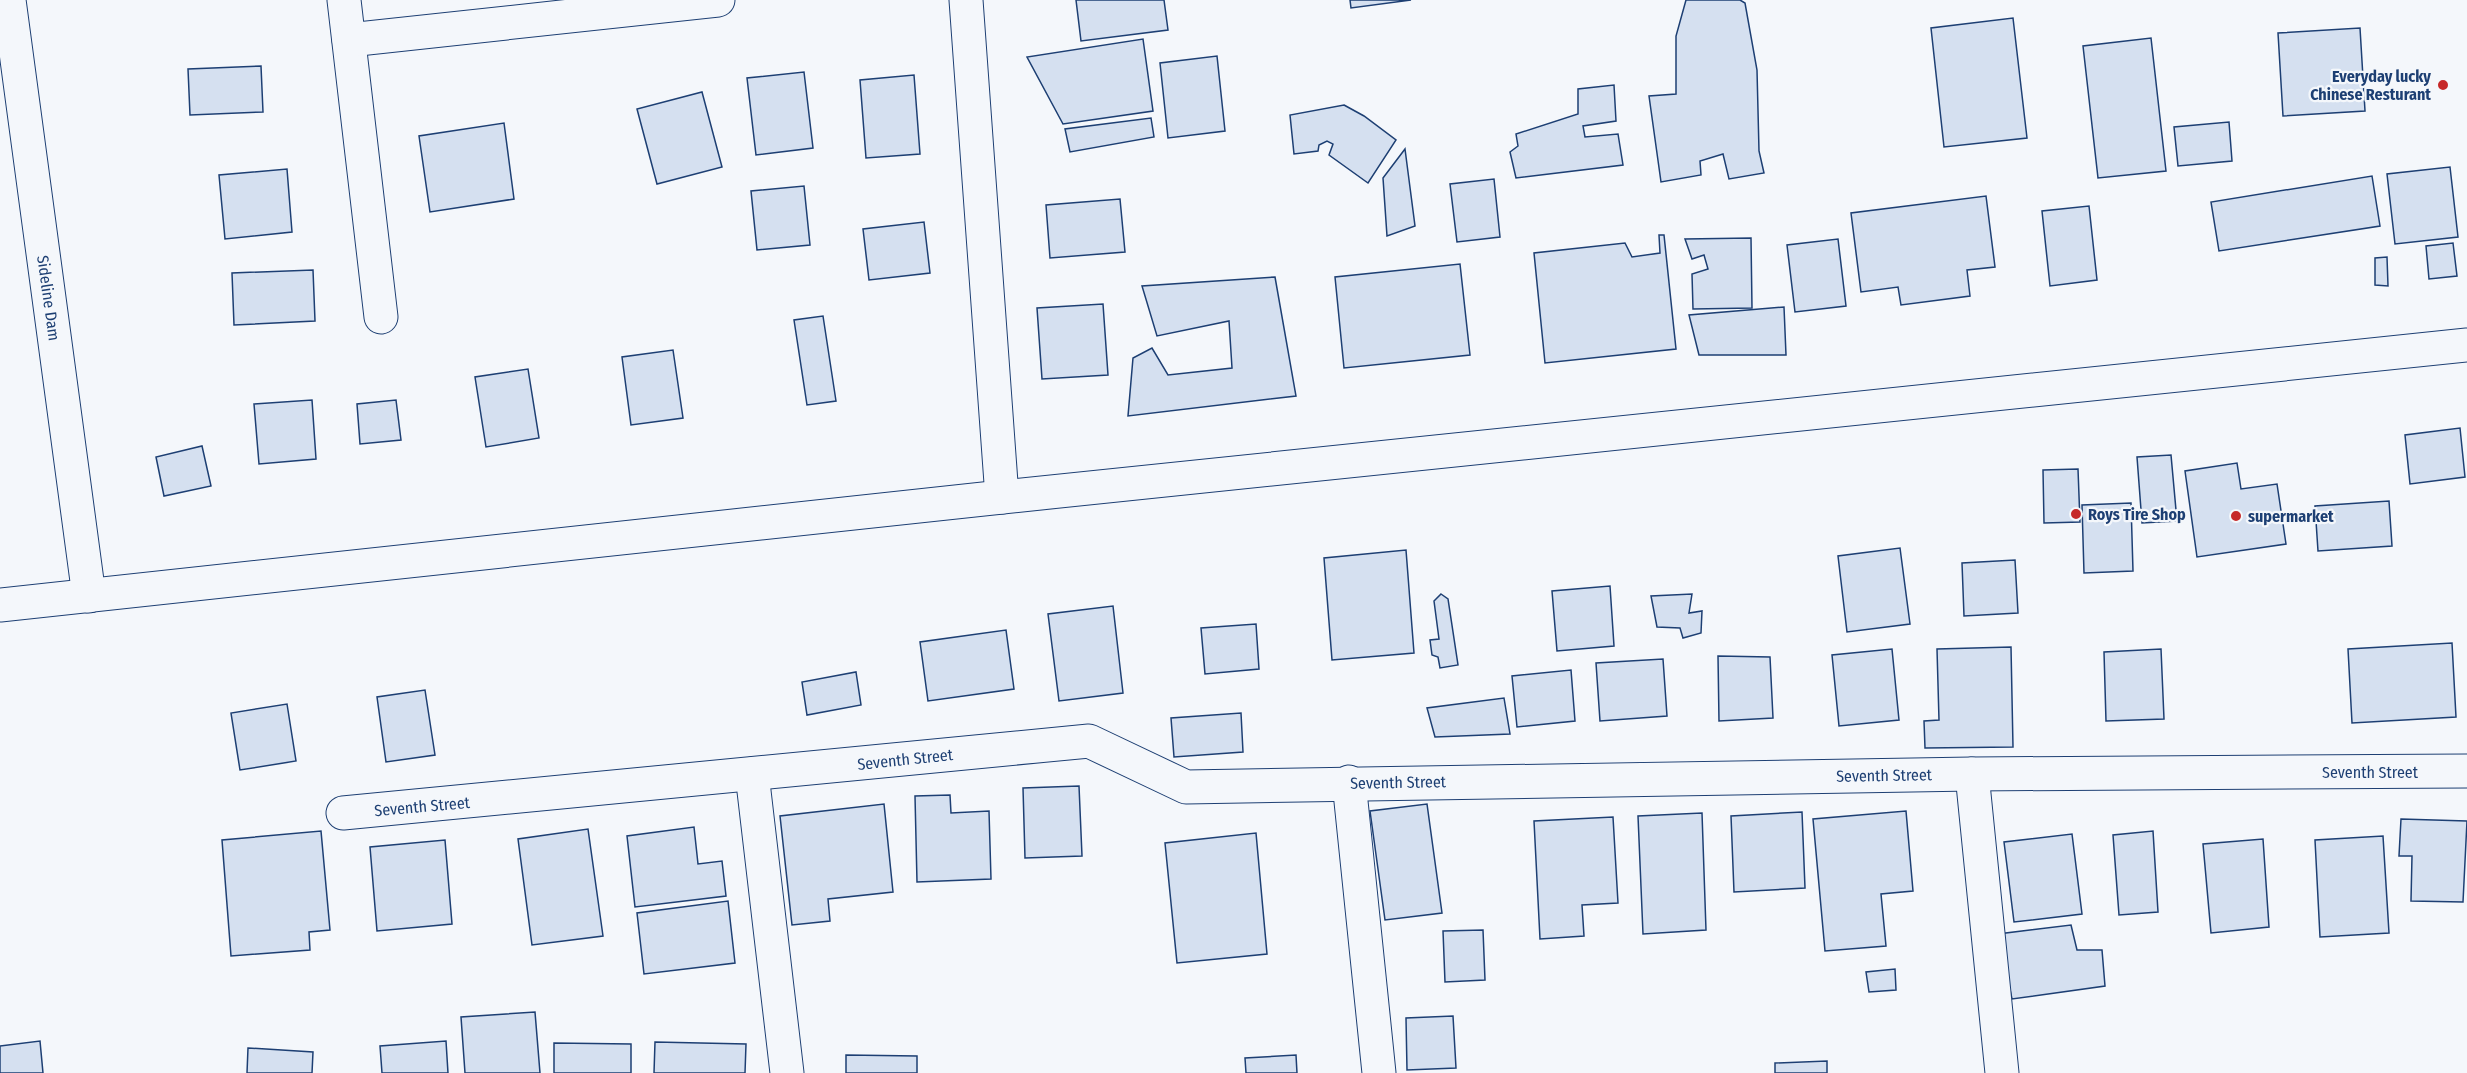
<svg xmlns="http://www.w3.org/2000/svg" width="2467" height="1073" font-family="'Fira Sans Condensed',sans-serif">
	<style>
		.building { fill: #d5e0f0; stroke: #1d3f73; stroke-width: 1.5 }
		.lines { fill: none; stroke-linecap: round; stroke-linejoin: round }
		.minor-casing { stroke: #1d3f73; stroke-width: 35 }
		.major-casing { stroke: #1d3f73; stroke-width: 35 }
		.minor { stroke: #f4f7fb; stroke-width: 33 }
		.major { stroke: #f4f7fb; stroke-width: 33 }
		.poi-dot { fill: #c62828; stroke: #f4f7fb; stroke-width: 2 }
		.labels { text-anchor: middle; stroke-width: 4.5; stroke-linejoin: round; paint-order: stroke }
		.poi-label { font-size: 16px; font-weight: bold; fill: #1d3f73; stroke: #f4f7fb; text-anchor: start }
		.street-label { font-size: 16px; fill: #1d3f73; stroke: #f4f7fb }
	</style>
	<rect width="100%" height="100%" fill="#f4f7fb"/>
	<!-- building -->
	<g class="building">
		<path d="M1076,0H1164L1168,30L1081,41Z"/>
		<path d="M1350,0H1411L1351,8Z"/>
		<path d="M1686,0H1740L1745,3L1757,70L1759,151L1764,173L1729,179L1723,154L1700,161L1701,175L1661,182L1649,96L1676,94V36Z"/>
		<path d="M2013,18L2027,138L1944,147L1931,28Z"/>
		<path d="M2360,28L2365,111L2283,116L2278,33Z"/>
		<path d="M2151,38L2166,171L2098,178L2083,46Z"/>
		<path d="M1143,39L1153,111L1063,124L1027,57Z"/>
		<path d="M1217,56L1225,131L1168,138L1160,63Z"/>
		<path d="M261,66L263,112L190,115L188,69Z"/>
		<path d="M804,72L813,148L756,155L747,78Z"/>
		<path d="M914,75L920,154L866,158L860,80Z"/>
		<path d="M1614,85L1616,121L1583,126L1585,137L1618,134L1623,165L1516,178L1510,152L1518,146L1516,134L1578,114V89Z"/>
		<path d="M702,92L722,167L657,184L637,109Z"/>
		<path d="M1344,105L1364,116L1396,140L1368,183L1329,155L1333,144L1327,141L1319,145L1318,151L1294,154L1290,115Z"/>
		<path d="M1151,118L1154,137L1070,152L1065,129Z"/>
		<path d="M2229,122L2232,161L2178,166L2174,127Z"/>
		<path d="M504,123L514,199L430,212L419,136Z"/>
		<path d="M1405,149L1415,226L1387,236L1383,178Z"/>
		<path d="M2450,167L2458,237L2395,244L2387,174Z"/>
		<path d="M287,169L292,232L225,239L219,175Z"/>
		<path d="M2372,176L2380,226L2219,251L2211,202Z"/>
		<path d="M1494,179L1500,237L1457,242L1450,184Z"/>
		<path d="M804,186L810,245L757,250L751,191Z"/>
		<path d="M1986,196L1995,267L1967,270L1970,296L1901,305L1898,287L1861,292L1851,213Z"/>
		<path d="M1120,199L1125,252L1050,258L1046,205Z"/>
		<path d="M2089,206L2097,280L2050,286L2042,211Z"/>
		<path d="M924,222L930,273L869,280L863,229Z"/>
		<path d="M1659,235H1664L1676,349L1545,363L1534,253L1625,243L1632,257L1660,253Z"/>
		<path d="M1751,238L1752,308L1693,309L1692,274L1708,269L1704,255L1692,259L1685,239Z"/>
		<path d="M1838,239L1846,306L1795,312L1787,245Z"/>
		<path d="M2453,243L2457,276L2429,279L2426,246Z"/>
		<path d="M2387,257L2388,286L2375,285V258Z"/>
		<path d="M1460,264L1470,355L1344,368L1335,277Z"/>
		<path d="M313,270L315,321L234,325L232,273Z"/>
		<path d="M1275,277L1296,396L1128,416L1133,358L1152,348L1168,375L1232,368L1229,321L1157,336L1142,286Z"/>
		<path d="M1103,304L1108,375L1042,379L1037,308Z"/>
		<path d="M1784,307L1786,355H1699L1689,315Z"/>
		<path d="M823,316L836,401L807,405L794,320Z"/>
		<path d="M673,350L683,418L631,425L622,357Z"/>
		<path d="M528,369L539,438L486,447L475,377Z"/>
		<path d="M312,400L316,459L259,464L254,404Z"/>
		<path d="M396,400L401,440L360,444L357,404Z"/>
		<path d="M2460,428L2465,477L2410,484L2405,435Z"/>
		<path d="M202,446L211,486L164,496L156,457Z"/>
		<path d="M2171,455L2177,521L2142,523L2137,457Z"/>
		<path d="M2237,463L2241,489L2277,484L2286,544L2197,557L2185,471Z"/>
		<path d="M2078,469L2080,522L2044,523L2043,470Z"/>
		<path d="M2389,501L2392,546L2318,551L2315,506Z"/>
		<path d="M2131,503L2133,571L2084,573L2082,505Z"/>
		<path d="M1900,548L1910,624L1847,632L1838,556Z"/>
		<path d="M1406,550L1414,653L1332,660L1324,558Z"/>
		<path d="M2015,560L2018,613L1964,616L1962,563Z"/>
		<path d="M1610,586L1614,646L1557,651L1552,591Z"/>
		<path d="M1441,594L1448,599L1458,665L1440,668L1438,657L1432,655L1430,640L1439,639L1434,601Z"/>
		<path d="M1692,594L1689,613L1702,611L1701,633L1683,638L1680,628L1657,627L1651,596Z"/>
		<path d="M1113,606L1123,693L1059,701L1048,614Z"/>
		<path d="M1256,624L1259,669L1205,674L1201,628Z"/>
		<path d="M1006,630L1014,689L928,701L920,642Z"/>
		<path d="M2452,643L2456,717L2352,723L2348,649Z"/>
		<path d="M2011,647L2013,747L1925,748L1924,721L1939,720L1937,649Z"/>
		<path d="M1892,649L1899,720L1839,726L1832,655Z"/>
		<path d="M2161,649L2164,719L2106,721L2104,652Z"/>
		<path d="M1718,656L1770,657L1773,718L1719,721Z"/>
		<path d="M1663,659L1667,716L1600,721L1596,663Z"/>
		<path d="M1571,670L1575,721L1517,727L1512,676Z"/>
		<path d="M856,672L861,705L807,715L802,682Z"/>
		<path d="M425,690L435,755L386,762L377,697Z"/>
		<path d="M1504,698L1510,734L1435,737L1427,708Z"/>
		<path d="M287,704L296,761L240,770L231,713Z"/>
		<path d="M1241,713L1243,752L1174,757L1171,718Z"/>
		<path d="M1079,786L1082,856L1025,858L1023,788Z"/>
		<path d="M950,795L951,813L989,811L991,879L917,882L915,796Z"/>
		<path d="M884,804L893,892L828,899L830,921L792,925L780,816Z"/>
		<path d="M1427,804L1442,913L1385,920L1370,811Z"/>
		<path d="M1906,811L1913,891L1881,894L1886,946L1825,951L1813,819Z"/>
		<path d="M1802,812L1805,888L1734,892L1731,816Z"/>
		<path d="M1702,813L1706,930L1643,934L1638,816Z"/>
		<path d="M1613,817L1618,903L1582,905L1584,936L1540,939L1534,821Z"/>
		<path d="M2401,819L2467,821L2463,902L2411,901L2412,856H2399Z"/>
		<path d="M694,827L698,864L722,861L726,896L635,907L627,836Z"/>
		<path d="M588,829L603,936L532,945L518,839Z"/>
		<path d="M321,831L330,930L309,932L310,950L231,956L222,840Z"/>
		<path d="M2153,831L2158,912L2119,915L2113,835Z"/>
		<path d="M1256,833L1267,954L1177,963L1165,843Z"/>
		<path d="M2072,834L2082,914L2014,922L2004,842Z"/>
		<path d="M2383,836L2389,933L2320,937L2315,840Z"/>
		<path d="M2263,839L2269,927L2211,933L2203,844Z"/>
		<path d="M445,840L452,924L377,931L370,847Z"/>
		<path d="M728,901L735,963L644,974L637,913Z"/>
		<path d="M2071,925L2077,950H2102L2105,986L2012,999L1998,934Z"/>
		<path d="M1483,930L1485,980L1445,982L1443,931Z"/>
		<path d="M1895,969L1896,990L1869,992L1866,972Z"/>
		<path d="M535,1012L540,1073H465L461,1017Z"/>
		<path d="M1453,1016L1456,1068L1407,1070L1406,1018Z"/>
		<path d="M40,1041L43,1073H0V1046Z"/>
		<path d="M446,1041L448,1073H382L380,1046Z"/>
		<path d="M655,1042L746,1044L745,1073H654Z"/>
		<path d="M554,1043L631,1044V1073H554Z"/>
		<path d="M248,1048L313,1052L312,1073H247Z"/>
		<path d="M846,1055L917,1056V1073H846Z"/>
		<path d="M1296,1055L1297,1073H1246L1245,1058Z"/>
		<path d="M1827,1061V1073H1775V1063Z"/>
	</g>
	<g class="lines">
		<defs>
			<g id="minor">
				<path d="M9,0L89,596"/>
				<path d="M344,0L381,317"/>
				<path d="M966,0L1002,497"/>
				<path d="M349,40L718,0"/>
				<path d="M752,774L787,1073"/>
				<path d="M1972,774L2002,1073"/>
				<path d="M1349,782L1379,1073"/>
				<path d="M343,813L1089,741L1186,787L1972,774L2467,771"/>
			</g>
			<path id="major" d="M0,605L1002,497L2467,345"/>
		</defs>
		<!-- minor casing -->
		<use href="#minor" class="minor-casing"/>
		<!-- major casing -->
		<use href="#major" class="major-casing"/>
		<!-- minor -->
		<use href="#minor" class="minor"/>
		<!-- major -->
		<use href="#major" class="major"/>
	</g>
	<!-- markers -->
	<g class="poi-dot">
		<circle cx="2443" cy="85" r="6"/>
		<circle cx="2076" cy="514" r="6"/>
		<circle cx="2236" cy="516" r="6"/>
	</g>
	<g class="labels">
		<!-- poi labels -->
		<g class="poi-label">
			<text x="2431" y="82" text-anchor="end">Everyday lucky<tspan x="2431" dy="18">Chinese Resturant</tspan></text>
			<text x="2088" y="520">Roys Tire Shop</text>
			<text x="2248" y="522">supermarket</text>
		</g>
		<!-- street labels -->
		<g class="street-label">
			<text transform="translate(49 298) rotate(82)" y="6">Sideline Dam</text>
			<text transform="translate(905 759) rotate(-6)" y="6">Seventh Street</text>
			<text x="2370" y="778">Seventh Street</text>
			<text transform="translate(1884 775) rotate(-1)" y="6">Seventh Street</text>
			<text transform="translate(1398 782) rotate(-1)" y="6">Seventh Street</text>
			<text transform="translate(422 806) rotate(-5)" y="6">Seventh Street</text>
		</g>
	</g>
</svg>
